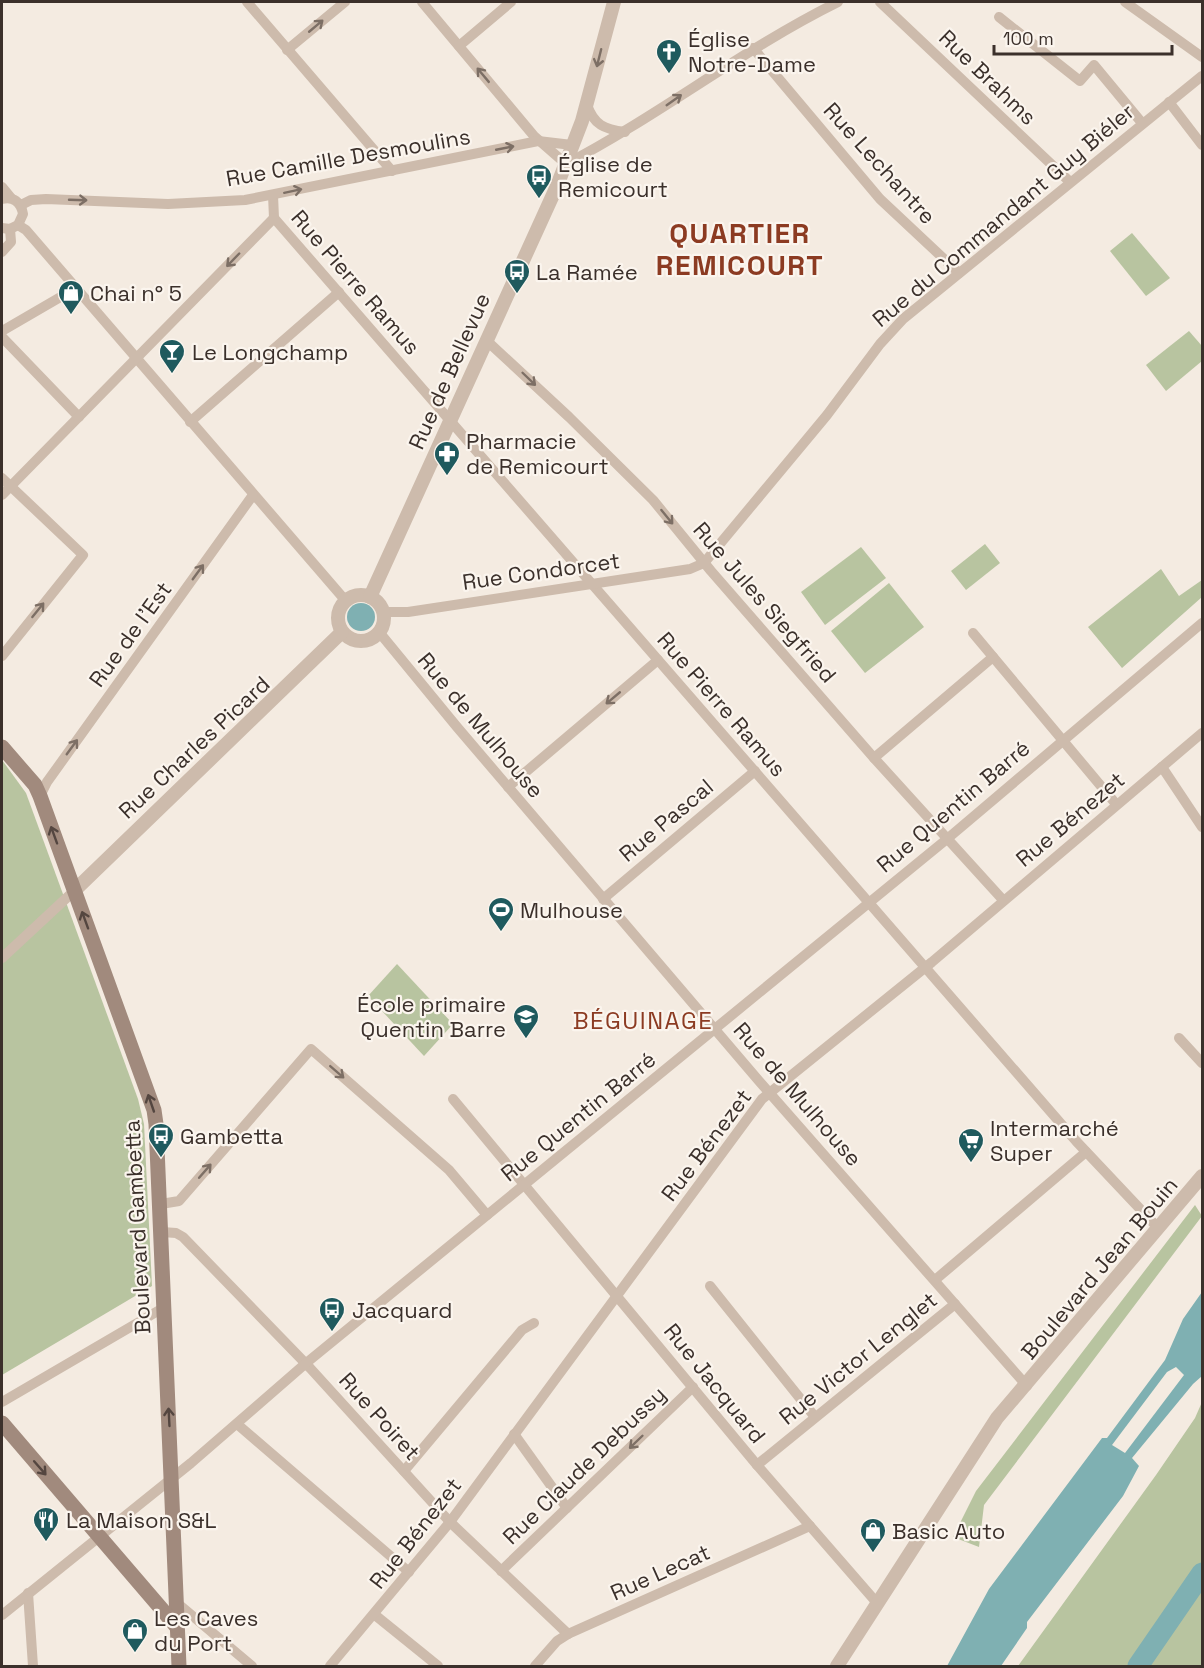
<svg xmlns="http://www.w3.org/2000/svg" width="1204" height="1668" font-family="'Space Grotesk',sans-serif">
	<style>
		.green { fill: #b8c4a0 }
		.water { fill: #7fb0b2; fill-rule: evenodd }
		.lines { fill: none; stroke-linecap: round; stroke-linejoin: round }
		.river { stroke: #7fb0b2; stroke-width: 21 }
		.minor { stroke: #cdbbac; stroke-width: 10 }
		.tertiary { stroke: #cdbbac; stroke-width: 14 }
		.secondary { stroke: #a18a7d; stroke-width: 15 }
		.oneway { stroke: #7d6f65 }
		.oneway2 { stroke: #544640 }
		.labels { text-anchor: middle; stroke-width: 4.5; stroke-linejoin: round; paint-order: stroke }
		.poi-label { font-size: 22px; fill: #3b302b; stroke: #fbf5ee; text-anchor: start }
		.street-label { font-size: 22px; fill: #3b302b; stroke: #fbf5ee }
		.neighbourhood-label { font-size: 24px; letter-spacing: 1.5px; fill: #8c3b22; stroke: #fbf5ee }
		.district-label { font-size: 28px; font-weight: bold; letter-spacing: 1.5px; fill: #8c3b22; stroke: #fbf5ee }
	</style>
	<rect width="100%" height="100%" fill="#f4ebe1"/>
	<!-- green -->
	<g class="green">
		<path d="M1132,233L1170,278L1146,296L1110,251Z"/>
		<path d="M1189,331L1202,346V361L1166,391L1146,365Z"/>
		<path d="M985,544L1000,563L966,590L951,571Z"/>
		<path d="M861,547L886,578L825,625L801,592Z"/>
		<path d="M1161,569L1179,596L1202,580V597L1122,668L1088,627Z"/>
		<path d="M889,583L924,627L865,673L831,631Z"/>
		<path d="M2,760L26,793L138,1099L144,1124L152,1286L2,1375Z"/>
		<path d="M397,964L453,1024L424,1056L368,996Z"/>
		<path d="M1195,1205L1202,1216L984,1505L979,1547L953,1537L976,1491Z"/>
		<path d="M1202,1402V1666H1018L1156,1475L1195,1418Z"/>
	</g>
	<!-- water -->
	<g class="water">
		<circle cx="361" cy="617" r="14"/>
		<path d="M1202,1292V1376L1193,1384L1132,1458L1139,1466L1123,1496L1027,1622V1628L1001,1666H947L989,1589L1102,1438H1107L1165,1360L1183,1319ZM1176,1367L1184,1375L1125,1453L1112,1445L1167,1372Z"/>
	</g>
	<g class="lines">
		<!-- river -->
		<path class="river" d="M1138,1666L1202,1573"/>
		<!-- minor -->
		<g class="minor">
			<path d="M247,2L392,171"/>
			<path d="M422,2L534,136L566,164C660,115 743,49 838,2"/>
			<path d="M880,2L1069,181"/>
			<path d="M1125,2L1202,57"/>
			<path d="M999,17L1080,81L1094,65L1142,123"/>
			<path d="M459,46L511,2"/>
			<path d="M753,48L880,199L959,273"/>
			<path d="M287,50L345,2"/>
			<path d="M1169,102L1202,145"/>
			<path d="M587,105C594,125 604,129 625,132"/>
			<path d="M2,187L11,198"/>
			<path d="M273,195L274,218L1076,1141L1159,1229"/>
			<path d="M2,199C13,196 21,202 23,214L18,225L10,229L2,228"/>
			<path d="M21,205L31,200L46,199L168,204L245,200L538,141L572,145"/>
			<path d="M18,225L26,230L345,600"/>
			<path d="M2,252L11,242L10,229"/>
			<path d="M2,331L76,288"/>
			<path d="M2,337L79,417"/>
			<path d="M486,340L569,417L653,500L711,571L874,758L1003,900"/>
			<path d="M190,422L339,292"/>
			<path d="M2,478L83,555L2,656"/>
			<path d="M2,495L274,218"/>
			<path d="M383,612H408L690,569L704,563L827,415L880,344L903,319L1202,76"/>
			<path d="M379,632L457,727L759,1081L1027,1386"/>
			<path d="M973,633L1116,804"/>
			<path d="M874,758L993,657"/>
			<path d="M1162,767L1202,827"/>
			<path d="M508,787L658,660"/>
			<path d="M40,796L47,782L253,495"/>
			<path d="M603,899L755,771"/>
			<path d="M2,958L74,891"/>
			<path d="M1179,1038L1202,1063"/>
			<path d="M453,1099L757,1465L877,1603"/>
			<path d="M161,1204L179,1201L311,1049L449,1170L487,1215"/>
			<path d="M162,1232L176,1233L183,1237L310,1368L450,1522L568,1634"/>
			<path d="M935,1280L1086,1152"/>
			<path d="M710,1286L815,1417"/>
			<path d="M2,1402L163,1308"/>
			<path d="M237,1424L409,1572"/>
			<path d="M514,1434L567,1508"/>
			<path d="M757,1465L955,1304"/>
			<path d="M404,1471L522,1330L534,1323"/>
			<path d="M501,1571L693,1387"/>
			<path d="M28,1593L33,1666"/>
			<path d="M176,1602L252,1666"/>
			<path d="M2,1615L191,1463L305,1364L947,839L1202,623"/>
			<path d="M375,1615L438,1666"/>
			<path d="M330,1666L450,1522L762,1099L932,962L1202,733"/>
			<path d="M535,1666L557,1641L568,1634L810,1526"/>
		</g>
		<!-- tertiary -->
		<g class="tertiary">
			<circle cx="361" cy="618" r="23"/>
			<path d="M370,597L557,186L582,121L614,2"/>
			<path d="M74,891L342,632"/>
			<path d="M837,1666L997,1418L1202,1176"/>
		</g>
		<!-- secondary -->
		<g class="secondary">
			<path d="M2,747L35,785L40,796L154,1110L156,1124L179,1666"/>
			<path d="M2,1423L177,1627"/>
		</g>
	</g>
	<!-- one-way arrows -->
	<defs><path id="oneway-shaft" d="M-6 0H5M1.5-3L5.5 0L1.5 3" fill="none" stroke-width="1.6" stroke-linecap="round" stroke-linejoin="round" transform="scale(1.5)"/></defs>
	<g class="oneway">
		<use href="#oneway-shaft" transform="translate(316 26) rotate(-40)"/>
		<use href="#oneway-shaft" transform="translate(599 58) rotate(104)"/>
		<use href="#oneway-shaft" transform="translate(483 75) rotate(-130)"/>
		<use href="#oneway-shaft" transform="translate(674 100) rotate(-35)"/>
		<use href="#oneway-shaft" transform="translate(505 148) rotate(-11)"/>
		<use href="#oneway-shaft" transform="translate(293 191) rotate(-12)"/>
		<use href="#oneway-shaft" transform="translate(78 200) rotate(2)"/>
		<use href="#oneway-shaft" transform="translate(233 260) rotate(134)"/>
		<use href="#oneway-shaft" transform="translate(529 379) rotate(44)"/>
		<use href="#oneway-shaft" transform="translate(667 517) rotate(51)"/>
		<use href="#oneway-shaft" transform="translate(198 572) rotate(-54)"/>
		<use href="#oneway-shaft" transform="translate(38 610) rotate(-51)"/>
		<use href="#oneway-shaft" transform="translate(613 698) rotate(140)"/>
		<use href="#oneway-shaft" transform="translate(72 747) rotate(-54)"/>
		<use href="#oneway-shaft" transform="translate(337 1072) rotate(41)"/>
		<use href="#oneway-shaft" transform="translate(205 1171) rotate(-49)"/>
		<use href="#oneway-shaft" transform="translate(636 1442) rotate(136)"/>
	</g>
	<g class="oneway2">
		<use href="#oneway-shaft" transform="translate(54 835) rotate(-110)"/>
		<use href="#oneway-shaft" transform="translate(85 920) rotate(-110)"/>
		<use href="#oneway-shaft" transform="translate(151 1103) rotate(-109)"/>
		<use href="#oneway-shaft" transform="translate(169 1417) rotate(-93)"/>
		<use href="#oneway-shaft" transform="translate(40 1468) rotate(49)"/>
	</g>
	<!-- icons -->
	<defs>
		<symbol id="church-pin" viewBox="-11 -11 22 30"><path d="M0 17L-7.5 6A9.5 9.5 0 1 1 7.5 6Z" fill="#1f5a5e" stroke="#fbf5ee"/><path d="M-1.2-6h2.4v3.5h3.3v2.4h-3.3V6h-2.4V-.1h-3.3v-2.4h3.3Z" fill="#fff"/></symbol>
		<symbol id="bus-pin" viewBox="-11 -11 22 30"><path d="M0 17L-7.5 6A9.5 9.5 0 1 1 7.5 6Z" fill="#1f5a5e" stroke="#fbf5ee"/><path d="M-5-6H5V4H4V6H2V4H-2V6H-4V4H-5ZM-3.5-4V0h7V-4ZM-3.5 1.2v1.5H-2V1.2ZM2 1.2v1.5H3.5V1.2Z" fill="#fff"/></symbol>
		<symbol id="shop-pin" viewBox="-11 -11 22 30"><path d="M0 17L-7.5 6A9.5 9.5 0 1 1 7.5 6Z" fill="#1f5a5e" stroke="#fbf5ee"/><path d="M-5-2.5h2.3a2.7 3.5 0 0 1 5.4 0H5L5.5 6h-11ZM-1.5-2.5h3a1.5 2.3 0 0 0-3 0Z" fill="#fff"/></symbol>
		<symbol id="bar-pin" viewBox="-11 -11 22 30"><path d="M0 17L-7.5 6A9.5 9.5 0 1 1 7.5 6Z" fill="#1f5a5e" stroke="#fbf5ee"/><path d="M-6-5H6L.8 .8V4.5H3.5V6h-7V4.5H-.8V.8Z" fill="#fff"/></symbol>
		<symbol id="pharmacy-pin" viewBox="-11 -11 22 30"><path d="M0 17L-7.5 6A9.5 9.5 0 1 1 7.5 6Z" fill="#1f5a5e" stroke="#fbf5ee"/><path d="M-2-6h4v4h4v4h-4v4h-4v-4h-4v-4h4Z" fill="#fff"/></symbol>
		<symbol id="stadium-pin" viewBox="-11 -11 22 30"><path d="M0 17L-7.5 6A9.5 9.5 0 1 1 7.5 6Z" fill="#1f5a5e" stroke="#fbf5ee"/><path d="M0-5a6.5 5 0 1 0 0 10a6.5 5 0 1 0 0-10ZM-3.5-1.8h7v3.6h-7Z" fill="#fff"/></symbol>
		<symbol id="school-pin" viewBox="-11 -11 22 30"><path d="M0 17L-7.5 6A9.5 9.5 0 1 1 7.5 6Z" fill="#1f5a5e" stroke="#fbf5ee"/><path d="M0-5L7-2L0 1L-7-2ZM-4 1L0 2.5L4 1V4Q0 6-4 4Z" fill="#fff"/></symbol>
		<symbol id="supermarket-pin" viewBox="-11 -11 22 30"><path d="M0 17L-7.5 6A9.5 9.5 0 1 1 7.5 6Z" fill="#1f5a5e" stroke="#fbf5ee"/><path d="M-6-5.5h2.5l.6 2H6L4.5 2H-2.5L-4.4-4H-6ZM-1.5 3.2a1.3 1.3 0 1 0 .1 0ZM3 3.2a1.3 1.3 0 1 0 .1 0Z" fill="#fff"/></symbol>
		<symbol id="restaurant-pin" viewBox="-11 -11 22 30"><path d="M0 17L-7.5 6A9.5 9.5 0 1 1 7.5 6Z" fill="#1f5a5e" stroke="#fbf5ee"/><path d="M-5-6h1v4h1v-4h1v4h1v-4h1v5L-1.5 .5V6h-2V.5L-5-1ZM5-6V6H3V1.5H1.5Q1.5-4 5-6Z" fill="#fff"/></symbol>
	</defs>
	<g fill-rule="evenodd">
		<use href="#church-pin" x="654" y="37" width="30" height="40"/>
		<use href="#bus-pin" x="524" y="162" width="30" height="40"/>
		<use href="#bus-pin" x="502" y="257" width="30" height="40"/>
		<use href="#shop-pin" x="56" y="278" width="30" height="40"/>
		<use href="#bar-pin" x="157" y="337" width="30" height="40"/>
		<use href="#pharmacy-pin" x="432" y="439" width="30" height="40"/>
		<use href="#stadium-pin" x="486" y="895" width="30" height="40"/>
		<use href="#school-pin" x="511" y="1002" width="30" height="40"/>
		<use href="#bus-pin" x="146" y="1121" width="30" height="40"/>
		<use href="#supermarket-pin" x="956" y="1126" width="30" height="40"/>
		<use href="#bus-pin" x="317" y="1295" width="30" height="40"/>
		<use href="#restaurant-pin" x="31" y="1505" width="30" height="40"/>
		<use href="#shop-pin" x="858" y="1516" width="30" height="40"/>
		<use href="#shop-pin" x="120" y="1616" width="30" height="40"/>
	</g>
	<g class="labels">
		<!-- poi labels -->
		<g class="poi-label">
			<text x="688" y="47">Église<tspan x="688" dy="25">Notre-Dame</tspan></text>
			<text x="558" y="172">Église de<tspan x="558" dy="25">Remicourt</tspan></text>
			<text x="536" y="280">La Ramée</text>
			<text x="90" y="301">Chai n° 5</text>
			<text x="192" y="360">Le Longchamp</text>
			<text x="466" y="449">Pharmacie<tspan x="466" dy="25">de Remicourt</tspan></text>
			<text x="520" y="918">Mulhouse</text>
			<text x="506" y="1012" text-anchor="end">École primaire<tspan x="506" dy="25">Quentin Barre</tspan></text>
			<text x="990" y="1136">Intermarché<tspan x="990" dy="25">Super</tspan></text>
			<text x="180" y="1144">Gambetta</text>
			<text x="352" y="1318">Jacquard</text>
			<text x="66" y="1528">La Maison S&amp;L</text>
			<text x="892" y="1539">Basic Auto</text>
			<text x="154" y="1626">Les Caves<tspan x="154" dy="25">du Port</tspan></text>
		</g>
		<!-- street labels -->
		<g class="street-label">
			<text transform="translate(988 77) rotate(44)" y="8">Rue Brahms</text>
			<text transform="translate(348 157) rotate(-10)" y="8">Rue Camille Desmoulins</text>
			<text transform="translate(880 163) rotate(48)" y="8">Rue Lechantre</text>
			<text transform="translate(1003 215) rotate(-40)" y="8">Rue du Commandant Guy Biéler</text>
			<text transform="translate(356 282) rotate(49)" y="8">Rue Pierre Ramus</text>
			<text transform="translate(449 371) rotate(-66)" y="8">Rue de Bellevue</text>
			<text transform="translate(541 571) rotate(-8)" y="8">Rue Condorcet</text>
			<text transform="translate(765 602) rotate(49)" y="8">Rue Jules Siegfried</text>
			<text transform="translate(130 634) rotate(-54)" y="8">Rue de l'Est</text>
			<text transform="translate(722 704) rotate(49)" y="8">Rue Pierre Ramus</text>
			<text transform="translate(481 725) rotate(50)" y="8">Rue de Mulhouse</text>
			<text transform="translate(194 747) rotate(-43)" y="8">Rue Charles Picard</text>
			<text transform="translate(953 806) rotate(-40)" y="8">Rue Quentin Barré</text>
			<text transform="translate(1070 819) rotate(-40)" y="8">Rue Bénezet</text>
			<text transform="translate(666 820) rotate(-40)" y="8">Rue Pascal</text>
			<text transform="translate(798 1094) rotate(49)" y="8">Rue de Mulhouse</text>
			<text transform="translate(578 1116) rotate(-39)" y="8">Rue Quentin Barré</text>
			<text transform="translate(706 1145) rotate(-53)" y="8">Rue Bénezet</text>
			<text transform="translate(137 1227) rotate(-93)" y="8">Boulevard Gambetta</text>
			<text transform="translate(1099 1268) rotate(-50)" y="8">Boulevard Jean Bouin</text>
			<text transform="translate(858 1358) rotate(-39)" y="8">Rue Victor Lenglet</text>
			<text transform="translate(715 1383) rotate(51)" y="8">Rue Jacquard</text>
			<text transform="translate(380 1416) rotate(48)" y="8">Rue Poiret</text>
			<text transform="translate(584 1465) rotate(-44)" y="8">Rue Claude Debussy</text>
			<text transform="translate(415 1533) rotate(-52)" y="8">Rue Bénezet</text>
			<text transform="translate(660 1572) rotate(-24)" y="8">Rue Lecat</text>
		</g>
		<!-- neighbourhood labels -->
		<g class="neighbourhood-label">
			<text x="643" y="1029">BÉGUINAGE</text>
		</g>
		<!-- district labels -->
		<g class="district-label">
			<text x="740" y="243">QUARTIER<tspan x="740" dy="32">REMICOURT</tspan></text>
		</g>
	</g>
	<!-- border -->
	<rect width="1204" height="1668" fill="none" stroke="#3b302b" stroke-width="6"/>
	<!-- scale -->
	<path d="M994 45v9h178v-9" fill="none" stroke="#3b302b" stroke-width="3"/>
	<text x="1003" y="45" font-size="18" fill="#3b302b" stroke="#fbf5ee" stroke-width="4.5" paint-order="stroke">100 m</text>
</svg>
